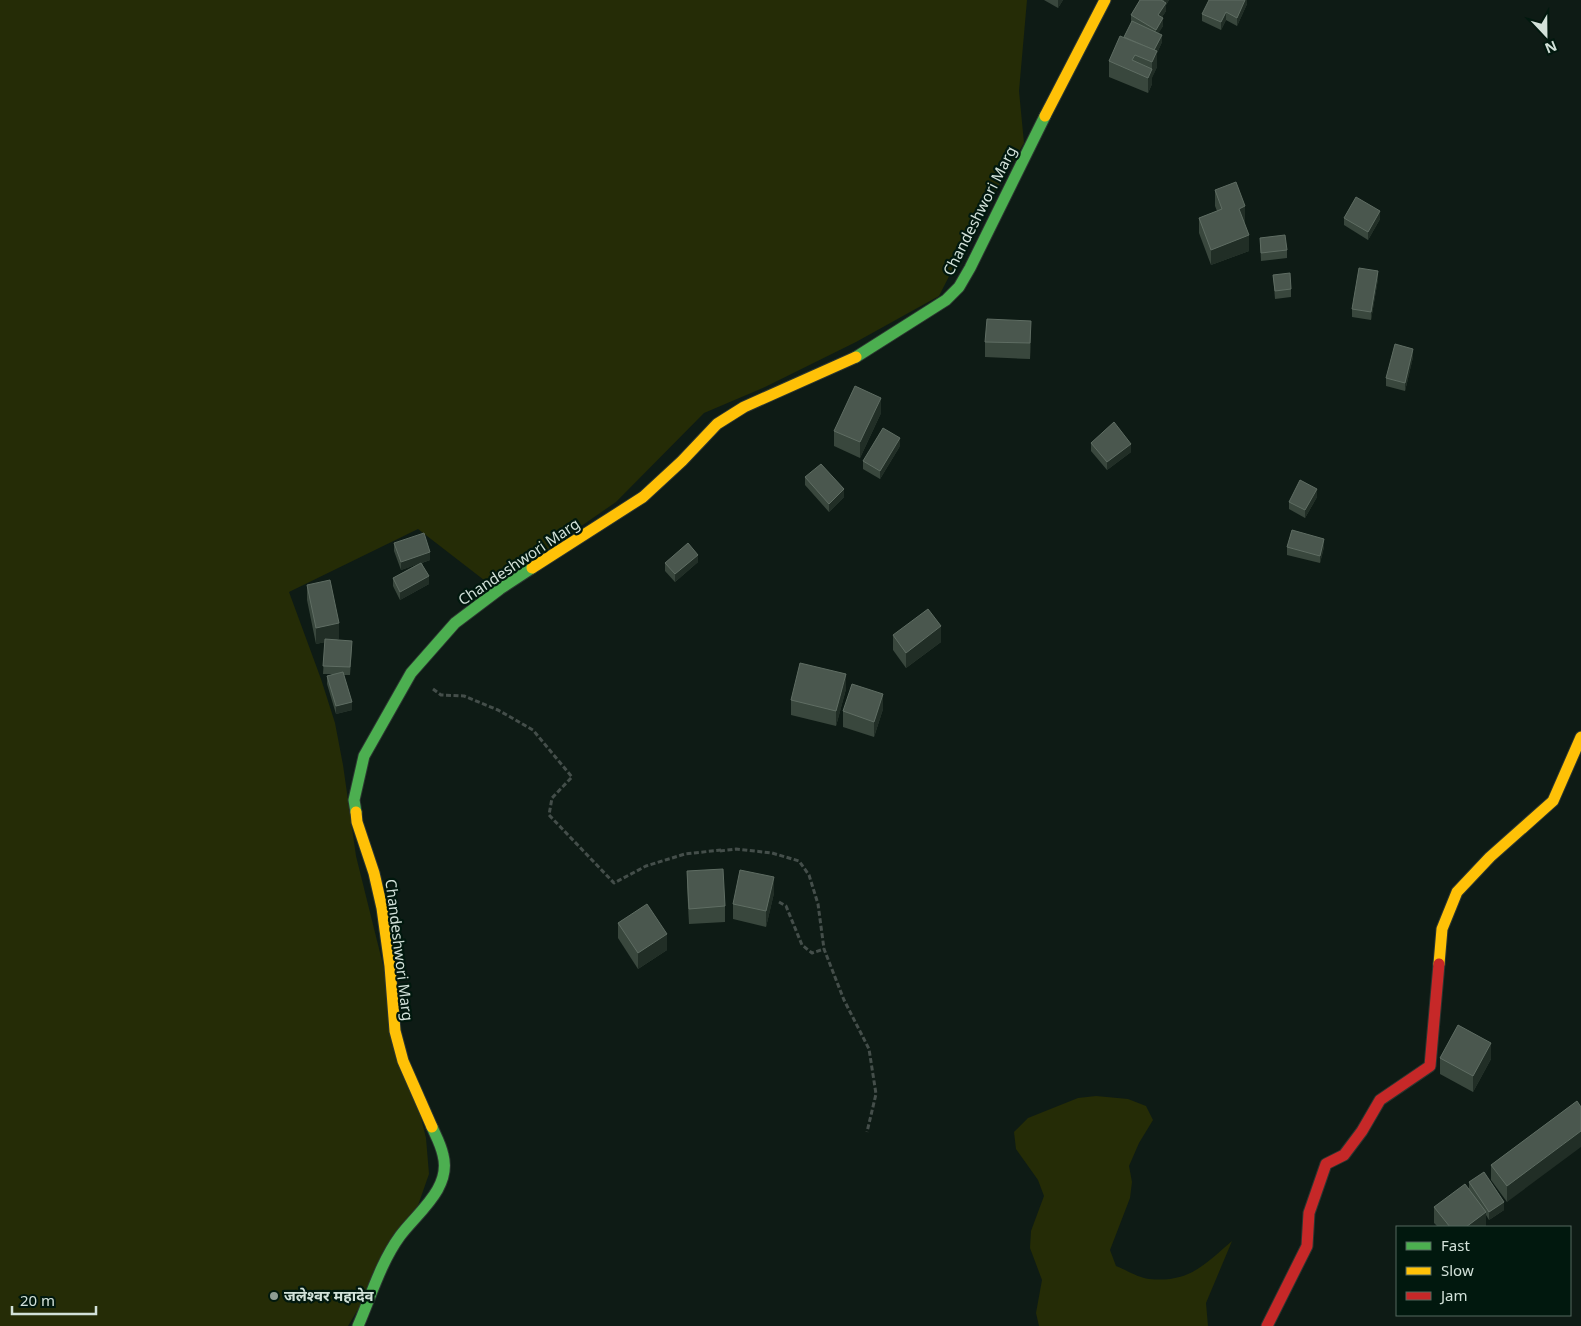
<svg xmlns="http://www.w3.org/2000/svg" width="1581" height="1326" font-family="'Noto Sans','Noto Sans Devanagari',sans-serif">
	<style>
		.green { fill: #252c06 }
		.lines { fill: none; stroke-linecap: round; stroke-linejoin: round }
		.fast-casing { stroke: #2c3631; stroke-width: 13 }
		.slow-casing { stroke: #2c3631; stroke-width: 13 }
		.jam-casing { stroke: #2c3631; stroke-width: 13 }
		.path { stroke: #444e4a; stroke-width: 3; stroke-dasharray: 5 2.5; stroke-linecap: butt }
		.fast { stroke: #4caf50; stroke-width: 11 }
		.slow { stroke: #ffc107; stroke-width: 11 }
		.jam { stroke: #c62828; stroke-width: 11 }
		.wall { fill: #39473d }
		.shaded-wall { fill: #212e26 }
		.building { fill: #4a574e; stroke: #5f6d63 }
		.poi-dot { fill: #8d9c94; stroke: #01180e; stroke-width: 2 }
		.labels { text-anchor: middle; stroke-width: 4.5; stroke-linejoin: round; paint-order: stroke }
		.street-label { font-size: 15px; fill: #d2e1d9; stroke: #01180e }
		.poi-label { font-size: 15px; font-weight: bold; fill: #d2e1d9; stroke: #01180e; text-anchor: start }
	</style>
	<rect width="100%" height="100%" fill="#0e1b15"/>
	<!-- green -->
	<g class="green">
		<path d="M0,0H1027L1019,91L1024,143L971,233L939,296L856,342L765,387L704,413L616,502L493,587L418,529L289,592L321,679L335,723L343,765L356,856L426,1138L429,1174L415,1214L348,1326H0Z"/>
		<path d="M1096,1096L1128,1099L1146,1106L1153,1120L1139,1143L1129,1166L1132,1182L1130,1198L1110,1250L1116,1266C1126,1270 1139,1278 1149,1279C1189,1283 1204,1265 1232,1241L1206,1303L1208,1326H1039L1036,1313L1042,1280L1030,1248L1031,1231L1044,1196L1038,1180L1016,1149L1014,1132L1028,1118L1078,1098Z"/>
	</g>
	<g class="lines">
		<defs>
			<g id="fast">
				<path d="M856,357L946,300L959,287L970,268L1045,116"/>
				<path d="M356,812L354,800L364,756L411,673L455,623L500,589L532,568"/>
				<path d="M358,1326C371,1296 381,1262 400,1236C417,1213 452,1188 443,1155C441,1145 436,1136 432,1127"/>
			</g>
			<g id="slow">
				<path d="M1045,116L1105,0"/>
				<path d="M532,568L643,497L682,461L717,424L744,407L856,357"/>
				<path d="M356,812L357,822L374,873L382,908L390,966L395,1031L403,1061L432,1127"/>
				<path d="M1439,964L1442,929L1457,892L1490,857L1553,801L1581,737"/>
			</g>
			<path id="jam" d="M1267,1326L1307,1246L1309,1213L1326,1164L1344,1155L1362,1131L1380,1100L1430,1066L1439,964"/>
		</defs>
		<!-- fast casing -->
		<use href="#fast" class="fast-casing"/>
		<!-- slow casing -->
		<use href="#slow" class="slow-casing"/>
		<!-- jam casing -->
		<use href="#jam" class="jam-casing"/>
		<!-- path -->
		<g class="path">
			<path d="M433,689L441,695L464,696L498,710L533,730L572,777L552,798L549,815L614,883L646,866L685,854L721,850"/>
			<path d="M720,851L736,849L772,853L799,861L809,875L818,904L824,949L844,1000L869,1049L876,1094L867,1132"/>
			<path d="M779,902L786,906L802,945L812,953L824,949"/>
		</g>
		<!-- fast -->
		<use href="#fast" class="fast"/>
		<!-- slow -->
		<use href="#slow" class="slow"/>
		<!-- jam -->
		<use href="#jam" class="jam"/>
	</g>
	<!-- wall -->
	<g class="wall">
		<path d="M1044,0H1063L1058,8Z"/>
		<path d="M1140,0H1169L1166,5V11L1162,17L1163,26L1158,33L1162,42L1157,53V67L1152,77V84L1148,93L1109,77V61L1124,37L1131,23V15Z"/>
		<path d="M1247,0V4L1237,26L1226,20L1221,30L1202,21V14Z"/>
		<path d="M1215,190L1245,222H1244L1249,251L1211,265L1199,233V218L1217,211L1215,206Z"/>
		<path d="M1344,218L1380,219L1368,240L1344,225Z"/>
		<path d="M1260,238L1287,250V258L1261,261Z"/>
		<path d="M1273,275L1291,289V297L1275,299Z"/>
		<path d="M1378,279L1371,320L1352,317V309Z"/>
		<path d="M1031,336L1030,359L985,357V342Z"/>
		<path d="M1413,357L1405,391L1386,386V378Z"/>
		<path d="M881,413L860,458L834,446V431Z"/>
		<path d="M1091,443L1131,452L1107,470L1091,451Z"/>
		<path d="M900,446L880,479L863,469V461Z"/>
		<path d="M805,477L844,497L829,512L805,485Z"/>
		<path d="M1317,497L1305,518L1289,509V502Z"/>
		<path d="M394,543L430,560L422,563L429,584L400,600L393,586V578L418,564L401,570L394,551Z"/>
		<path d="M1287,547H1324L1320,563L1287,555Z"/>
		<path d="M698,562L675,582L665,571V563Z"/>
		<path d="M307,585L339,639L335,640L352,649L350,675H344L352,710L336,714L327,684V676L334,674H323L325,642L316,644L307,600Z"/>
		<path d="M893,635L941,642L906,668L893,650Z"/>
		<path d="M846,689L836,726L791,715V700Z"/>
		<path d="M883,709L874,737L843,727V711Z"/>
		<path d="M687,871L725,906V922L689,924L687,887Z"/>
		<path d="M774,893L766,927L733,919V904Z"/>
		<path d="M618,923L667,950L638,969L618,938Z"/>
		<path d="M1440,1058L1491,1059L1473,1092L1440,1074Z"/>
		<path d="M1577,1101L1507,1202L1491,1180V1165Z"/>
		<path d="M1469,1182L1504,1210L1489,1220L1486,1215V1227H1438L1434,1223V1207L1469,1190Z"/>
	</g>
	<!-- shaded-wall -->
	<g class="shaded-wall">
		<path d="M1058,0H1063L1058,8Z"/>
		<path d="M1164,0H1169L1166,5V11L1158,23V15L1164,5Z"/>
		<path d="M1245,0H1247V4L1237,26V18Z"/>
		<path d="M1226,12V20L1221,30V22Z"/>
		<path d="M1163,18V26L1156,38V30Z"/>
		<path d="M1162,35V42L1157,53V67L1152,78V62L1154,51Z"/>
		<path d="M1152,69V84L1148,93V78Z"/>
		<path d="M1245,206V222L1239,224V209Z"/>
		<path d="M1380,211V219L1368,240V232Z"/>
		<path d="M1249,235V251L1211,265V250Z"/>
		<path d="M1378,271V279L1371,320V312Z"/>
		<path d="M1031,321V336L1030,359V343Z"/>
		<path d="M1413,349V357L1405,391V383Z"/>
		<path d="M881,398V413L860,458V442Z"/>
		<path d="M900,438V446L880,479V471Z"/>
		<path d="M1131,444V452L1107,470V462Z"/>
		<path d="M844,489V497L829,512V504Z"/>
		<path d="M1317,489V497L1305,518V510Z"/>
		<path d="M1324,539V547L1320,563V556Z"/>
		<path d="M430,552V560L401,570V562Z"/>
		<path d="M698,555V562L675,582V574Z"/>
		<path d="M429,576V584L400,600V592Z"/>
		<path d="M339,623V639L316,644V628Z"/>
		<path d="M941,626V642L906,668V653Z"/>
		<path d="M846,674V689L836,726V711Z"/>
		<path d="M883,694V709L874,737V722Z"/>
		<path d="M352,702V710L336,714V706Z"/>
		<path d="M774,877V893L766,927V911Z"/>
		<path d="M667,934V950L638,969V953Z"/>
		<path d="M1491,1043V1059L1473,1092V1076Z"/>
		<path d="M1581,1131V1147L1507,1202V1186Z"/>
		<path d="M1504,1202V1210L1489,1220V1212Z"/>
		<path d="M1486,1212V1227H1466Z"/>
	</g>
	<!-- building -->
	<g class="building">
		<path d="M1140,0H1161L1166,3L1158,15L1163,18L1156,30L1131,15Z"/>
		<path d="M1209,0H1245L1237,18L1226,12L1221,22L1202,14Z"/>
		<path d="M1132,21L1162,35L1154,50L1124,37Z"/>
		<path d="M1120,36L1157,51L1152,62L1135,55L1132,60L1152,69L1148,78L1109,61Z"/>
		<path d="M1236,182L1245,206L1239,209L1249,235L1211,250L1199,218L1222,209L1215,190Z"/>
		<path d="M1356,197L1380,211L1368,232L1344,218Z"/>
		<path d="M1285,235L1287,250L1261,253L1260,238Z"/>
		<path d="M1359,268L1378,271L1371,312L1352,309Z"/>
		<path d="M1290,273L1291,289L1275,291L1273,275Z"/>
		<path d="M987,319L1031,321L1030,343L985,342Z"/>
		<path d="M1395,344L1413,349L1405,383L1386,378Z"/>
		<path d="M855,386L881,398L860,442L834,431Z"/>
		<path d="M1114,422L1131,444L1107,462L1091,443Z"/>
		<path d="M883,428L900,438L880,471L863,461Z"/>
		<path d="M821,464L844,489L829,504L805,477Z"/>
		<path d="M1300,480L1317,489L1305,510L1289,502Z"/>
		<path d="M1292,530L1324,539L1320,556L1287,547Z"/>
		<path d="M424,533L430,552L401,562L394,543Z"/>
		<path d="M688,543L698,555L675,574L665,563Z"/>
		<path d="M421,563L429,576L400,592L393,578Z"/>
		<path d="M330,580L339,623L316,628L307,585Z"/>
		<path d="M928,609L941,626L906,653L893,635Z"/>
		<path d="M325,639L352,641L350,667L323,666Z"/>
		<path d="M800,663L846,674L836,711L791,700Z"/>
		<path d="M343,672L352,702L336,706L327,676Z"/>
		<path d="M852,684L883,694L874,722L843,711Z"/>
		<path d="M723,869L725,906L689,909L687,871Z"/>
		<path d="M740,870L774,877L766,911L733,904Z"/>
		<path d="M647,904L667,934L638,953L618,923Z"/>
		<path d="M1458,1025L1491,1043L1473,1076L1440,1058Z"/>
		<path d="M1577,1101L1581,1107V1131L1507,1186L1491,1165Z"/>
		<path d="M1484,1172L1504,1202L1489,1212L1469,1182Z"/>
		<path d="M1465,1184L1486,1212L1466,1227H1450L1434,1207Z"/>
	</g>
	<!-- markers -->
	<circle class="poi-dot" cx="274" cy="1296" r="5"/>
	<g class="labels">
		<!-- street labels -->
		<g class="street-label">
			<text transform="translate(980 211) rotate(-63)" y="5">Chandeshwori Marg</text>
			<text transform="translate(519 562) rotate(-34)" y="5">Chandeshwori Marg</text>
			<text transform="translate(399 950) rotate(83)" y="5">Chandeshwori Marg</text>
		</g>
		<!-- poi labels -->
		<g class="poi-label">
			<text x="284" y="1301">जलेश्वर महादेव</text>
		</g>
	</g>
	<!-- legend -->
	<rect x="1396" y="1226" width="175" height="90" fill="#01180e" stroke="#55685f"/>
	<rect x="1406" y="1242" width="25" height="8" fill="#4caf50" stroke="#55685f"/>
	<text x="1441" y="1251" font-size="15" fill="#d2e1d9">Fast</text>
	<rect x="1406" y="1267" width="25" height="8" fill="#ffc107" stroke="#55685f"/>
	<text x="1441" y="1276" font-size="15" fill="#d2e1d9">Slow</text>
	<rect x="1406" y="1292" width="25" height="8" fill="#c62828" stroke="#55685f"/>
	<text x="1441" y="1301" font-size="15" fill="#d2e1d9">Jam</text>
	<!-- north arrow -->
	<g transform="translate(1546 35) rotate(158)" stroke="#01180e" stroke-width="4" paint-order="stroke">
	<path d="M0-4L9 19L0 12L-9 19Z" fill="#d2e1d9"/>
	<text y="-8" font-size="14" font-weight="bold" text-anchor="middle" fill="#d2e1d9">N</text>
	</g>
	<!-- scale -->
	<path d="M12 1306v8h84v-8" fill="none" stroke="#d2e1d9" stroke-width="2.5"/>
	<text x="20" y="1306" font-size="15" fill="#d2e1d9" stroke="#01180e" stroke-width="4" paint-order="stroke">20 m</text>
</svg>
